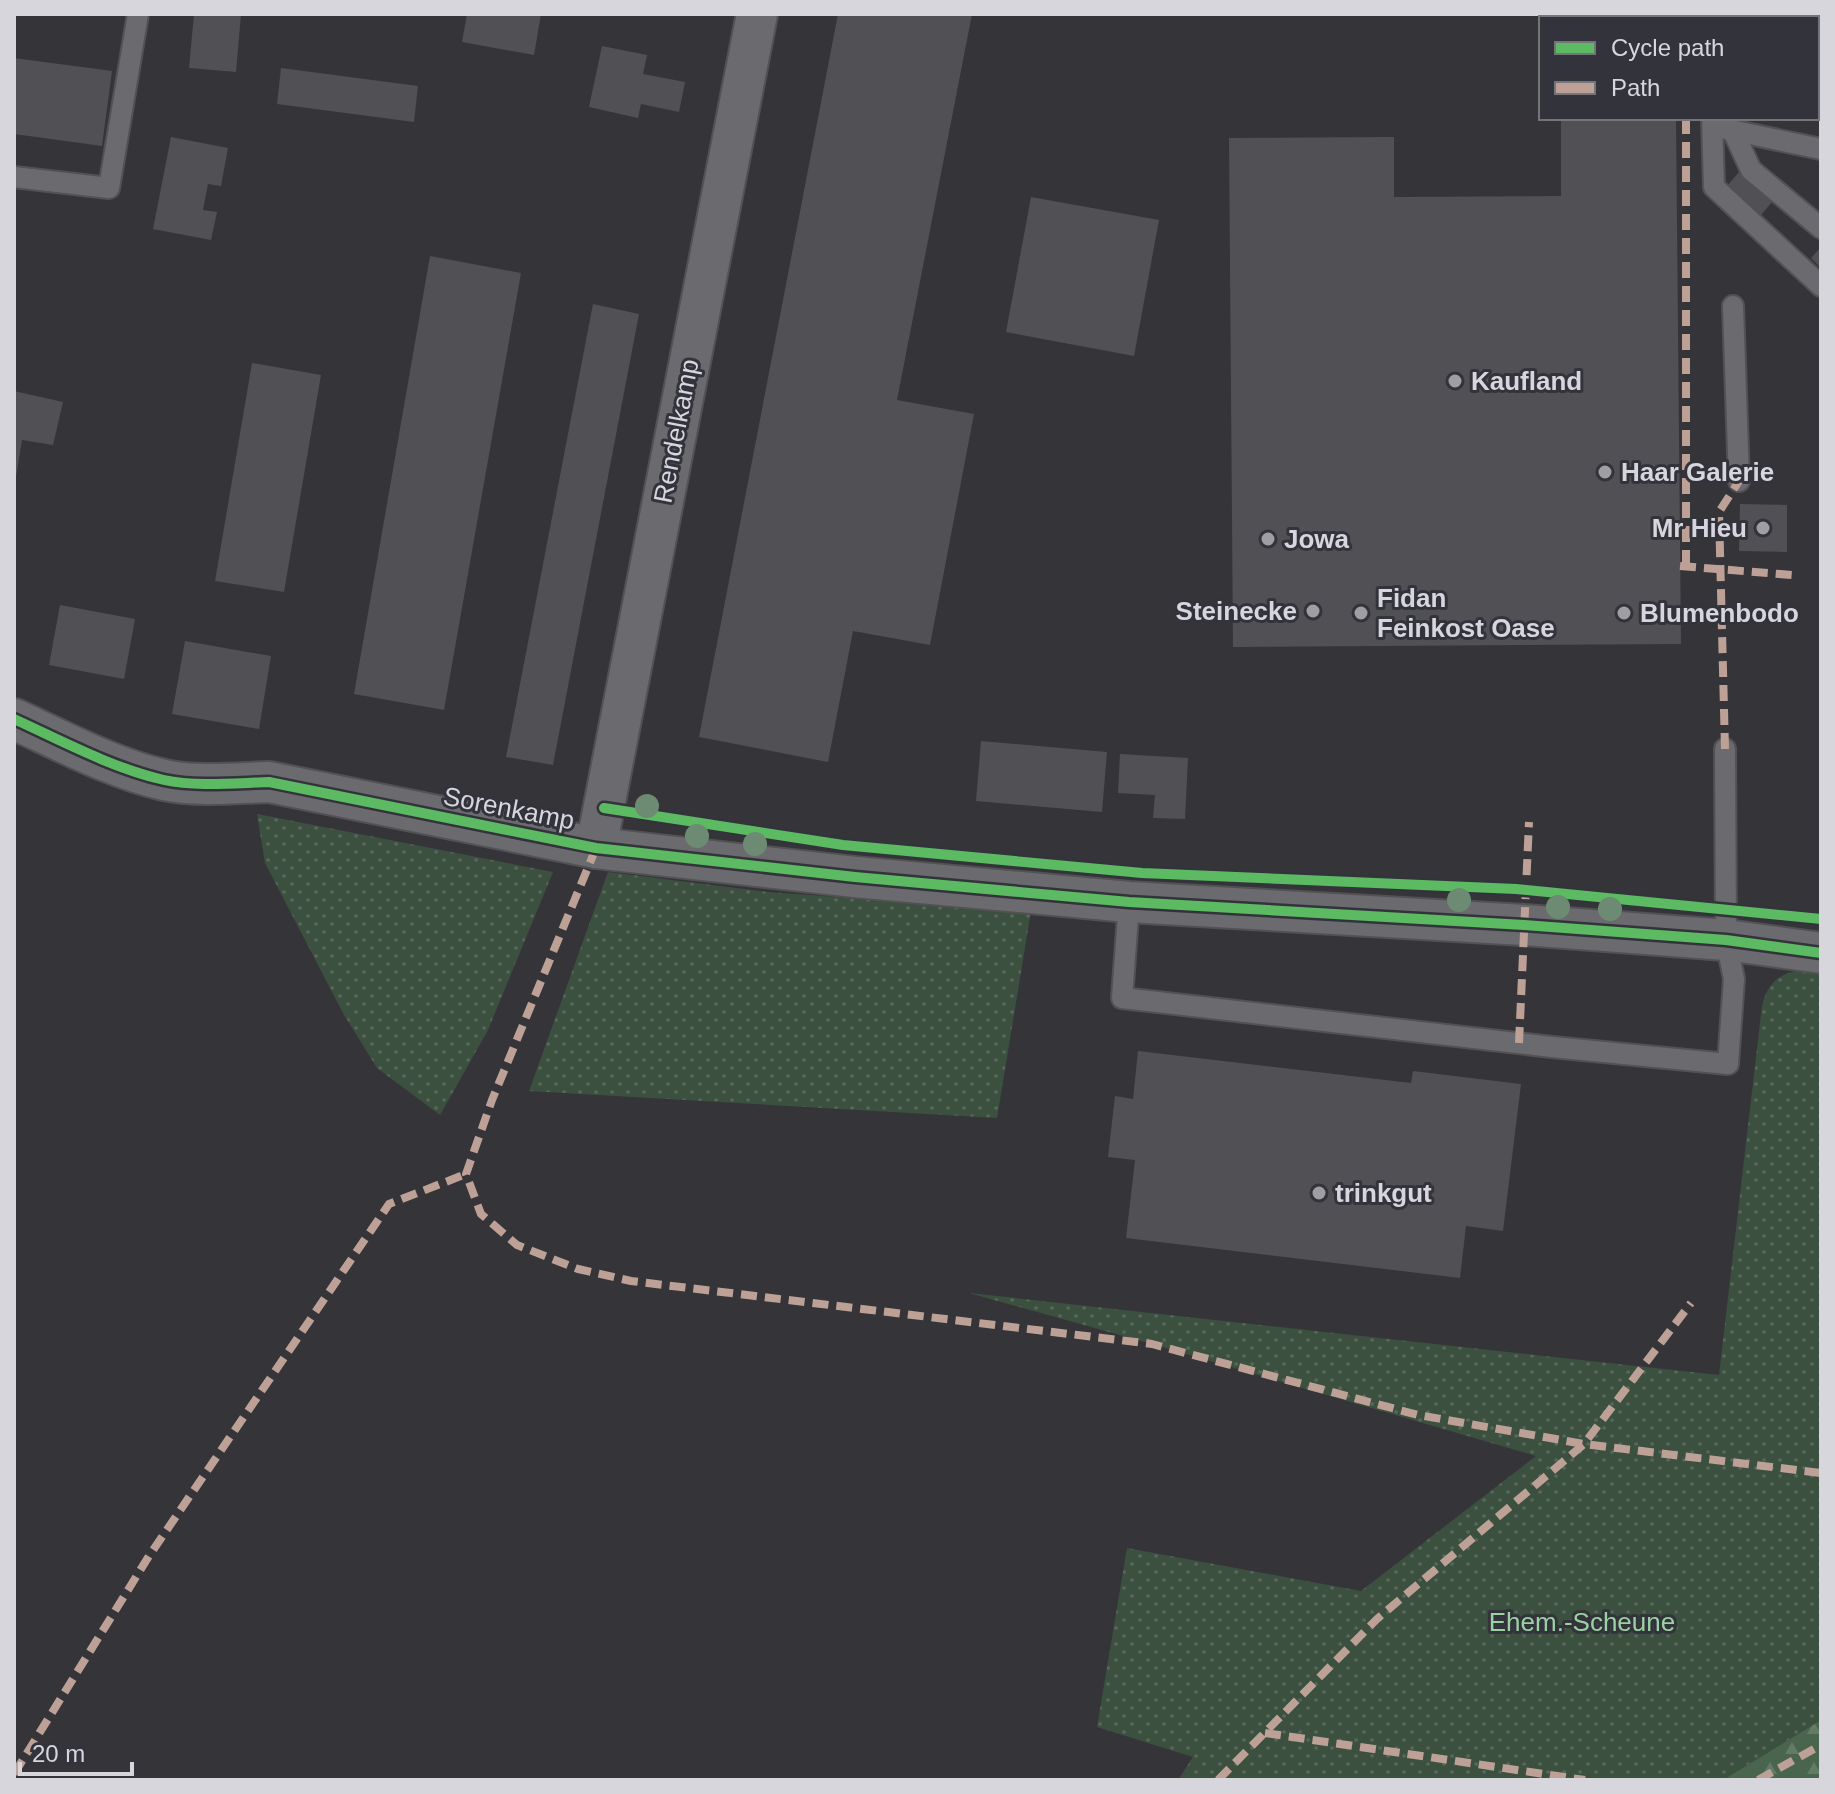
<svg xmlns="http://www.w3.org/2000/svg" width="1835" height="1794" font-family="Helvetica,sans-serif">
	<style>
		.grass { fill: url(#grass-dots) }
		.forest { fill: url(#forest-firs) }
		.building { fill: #515054 }
		.lines { fill: none; stroke-linecap: round; stroke-linejoin: round }
		.service-casing { stroke: #525255; stroke-width: 24 }
		.minor-casing { stroke: #525255; stroke-width: 44 }
		.tertiary-casing { stroke: #525255; stroke-width: 48 }
		.service { stroke: #6b6b6f; stroke-width: 20 }
		.minor { stroke: #6b6b6f; stroke-width: 40 }
		.tertiary { stroke: #6b6b6f; stroke-width: 44 }
		.quiet { stroke: #bda197; stroke-width: 8; stroke-dasharray: 16 8; stroke-linecap: butt }
		.cycleway-casing { stroke: #33333b; stroke-width: 15 }
		.cycleway { stroke: #5cba63; stroke-width: 10 }
		.tree { fill: #6d8b73 }
		.poi-dot { fill: #9e9ea3; stroke: #33333b; stroke-width: 3 }
		.labels { text-anchor: middle; stroke-width: 6; stroke-linejoin: round; paint-order: stroke }
		.poi-label { font-size: 26px; font-weight: bold; fill: #d7d6dc; stroke: #33333b; text-anchor: start }
		.street-label { font-size: 26px; fill: #d7d6dc; stroke: #33333b }
		.park-label { font-size: 26px; fill: #9ad1a2; stroke: #33333b }
	</style>
	<defs>
		<pattern id="grass-dots" width="8" height="8" patternUnits="userSpaceOnUse" patternTransform="scale(2)"><rect width="8" height="8" fill="#3b503f"/><path d="M2 2h.1M6 6h.1" fill="none" stroke="#57685a" stroke-width="1.8" stroke-linecap="round"/></pattern>
		<pattern id="forest-firs" width="22" height="20" patternUnits="userSpaceOnUse" patternTransform="scale(2)"><rect width="22" height="20" fill="#49654d"/><path d="M5 1l3.5 6h-7zM16 11l3.5 6h-7z" fill="#627a66"/></pattern>
	</defs>
	<rect width="100%" height="100%" fill="#353539"/>
	<!-- grass -->
	<g class="grass">
		<path d="M257,814L553,872L488,1030L440,1115L377,1068L343,1013L265,863Z"/>
		<path d="M608,872L768,892L1031,911L997,1118L529,1091Z"/>
		<path d="M1796,971L1821,973V1720L1723,1780H1178L1193,1757L1097,1727L1127,1548L1361,1591L1536,1456L1152,1344L969,1293L1719,1375L1762,1006C1767,986 1776,975 1796,971Z"/>
	</g>
	<!-- forest -->
	<path class="forest" d="M1821,1720V1780H1723Z"/>
	<!-- building -->
	<g class="building">
		<path d="M194,14H241L236,72L189,68Z"/>
		<path d="M467,14H541L534,55L462,42Z"/>
		<path d="M838,14H972L897,400L974,414L930,645L853,631L828,762L699,737Z"/>
		<path d="M602,46L647,55L643,74L685,82L679,112L641,104L638,118L589,107Z"/>
		<path d="M14,58L112,71L102,146L14,134Z"/>
		<path d="M281,68L418,86L414,122L277,104Z"/>
		<path d="M1561,118H1676L1681,644L1233,647L1229,138L1394,137V197L1561,196Z"/>
		<path d="M171,137L228,148L221,186L208,184L203,210L217,212L211,240L153,229Z"/>
		<path d="M1739,172L1772,202L1761,215L1728,185Z"/>
		<path d="M1031,197L1159,220L1134,356L1006,332Z"/>
		<path d="M1821,247V268L1811,258Z"/>
		<path d="M430,256L521,273L444,710L354,694Z"/>
		<path d="M593,304L639,314L553,765L506,757Z"/>
		<path d="M252,363L321,375L284,592L215,581Z"/>
		<path d="M14,391L63,402L53,445L22,440L16,477Z"/>
		<path d="M1740,504L1787,505V552L1739,551Z"/>
		<path d="M60,605L135,619L124,679L49,665Z"/>
		<path d="M185,641L271,656L259,729L172,714Z"/>
		<path d="M981,741L1107,752L1102,812L976,801Z"/>
		<path d="M1120,754L1188,758L1185,819L1153,818L1155,795L1118,793Z"/>
		<path d="M1138,1051L1411,1083L1413,1071L1521,1084L1503,1231L1466,1226L1460,1278L1126,1238L1135,1160L1108,1157L1115,1096L1133,1099Z"/>
	</g>
	<g class="lines">
		<defs>
			<g id="service">
				<path d="M1586,14L1591,18"/>
				<path d="M1712,118L1714,187L1821,286"/>
				<path d="M1726,129L1821,149"/>
				<path d="M1733,131L1751,170L1821,228"/>
				<path d="M14,177L109,188L138,14"/>
				<path d="M1733,306L1739,481"/>
				<path d="M1129,902L1122,998L1552,1047L1728,1064L1734,979L1726,940L1725,749"/>
			</g>
			<g id="minor">
				<path d="M14,719C62,741 112,768 164,780C197,787 235,783 269,782L596,848L855,877L1129,902L1524,925L1726,940L1821,953"/>
				<path d="M596,848L757,14"/>
			</g>
			<g id="tertiary">
				<path d="M1777,14L1782,18"/>
				<path d="M1817,45L1821,48"/>
			</g>
		</defs>
		<!-- service casing -->
		<use href="#service" class="service-casing"/>
		<!-- minor casing -->
		<use href="#minor" class="minor-casing"/>
		<!-- tertiary casing -->
		<use href="#tertiary" class="tertiary-casing"/>
		<!-- service -->
		<use href="#service" class="service"/>
		<!-- minor -->
		<use href="#minor" class="minor"/>
		<!-- tertiary -->
		<use href="#tertiary" class="tertiary"/>
		<!-- quiet -->
		<g class="quiet">
			<path d="M1689,18V14"/>
			<path d="M1686,118V568"/>
			<path d="M1680,566L1792,575"/>
			<path d="M1725,749L1719,512L1739,481"/>
			<path d="M596,848L492,1100L466,1174L481,1214L517,1245L578,1269L631,1281L1152,1344L1418,1415L1584,1444L1821,1473"/>
			<path d="M1519,1043L1529,822"/>
			<path d="M1265,1733L1585,1780"/>
			<path d="M14,1774L149,1556L389,1204L466,1174"/>
			<path d="M1218,1780L1377,1619L1584,1444L1691,1303"/>
			<path d="M1758,1780L1821,1745"/>
		</g>
		<defs>
			<g id="cycleway">
				<path d="M14,719C62,741 112,768 164,780C197,787 235,783 269,782L596,848L855,877L1129,902L1524,925L1726,940L1821,953"/>
				<path d="M604,808L843,845L1142,873L1516,889L1821,919"/>
			</g>
		</defs>
		<!-- cycleway casing -->
		<use href="#cycleway" class="cycleway-casing"/>
		<!-- cycleway -->
		<use href="#cycleway" class="cycleway"/>
	</g>
	<!-- trees -->
	<g class="tree">
		<circle cx="647" cy="806" r="12"/>
		<circle cx="697" cy="836" r="12"/>
		<circle cx="755" cy="844" r="12"/>
		<circle cx="1459" cy="900" r="12"/>
		<circle cx="1558" cy="907" r="12"/>
		<circle cx="1610" cy="909" r="12"/>
	</g>
	<!-- markers -->
	<g class="poi-dot">
		<circle cx="1455" cy="381" r="8"/>
		<circle cx="1605" cy="472" r="8"/>
		<circle cx="1763" cy="528" r="8"/>
		<circle cx="1268" cy="539" r="8"/>
		<circle cx="1313" cy="611" r="8"/>
		<circle cx="1361" cy="613" r="8"/>
		<circle cx="1624" cy="613" r="8"/>
		<circle cx="1319" cy="1193" r="8"/>
	</g>
	<g class="labels">
		<!-- poi labels -->
		<g class="poi-label">
			<text x="1471" y="390">Kaufland</text>
			<text x="1621" y="481">Haar Galerie</text>
			<text x="1747" y="537" text-anchor="end">Mr Hieu</text>
			<text x="1284" y="548">Jowa</text>
			<text x="1377" y="607">Fidan<tspan x="1377" dy="30">Feinkost Oase</tspan></text>
			<text x="1297" y="620" text-anchor="end">Steinecke</text>
			<text x="1640" y="622">Blumenbodo</text>
			<text x="1335" y="1202">trinkgut</text>
		</g>
		<!-- street labels -->
		<g class="street-label">
			<text transform="translate(676 431) rotate(-79)" y="9">Rendelkamp</text>
			<text transform="translate(509 808) rotate(11)" y="9">Sorenkamp</text>
		</g>
		<!-- park labels -->
		<g class="park-label">
			<text x="1582" y="1631">Ehem.-Scheune</text>
		</g>
	</g>
	<!-- border -->
	<rect width="1835" height="1794" fill="none" stroke="#d7d6dc" stroke-width="32"/>
	<!-- legend -->
	<rect x="1539" y="16" width="280" height="104" fill="#33333b" stroke="#75747b" stroke-width="2"/>
	<rect x="1555" y="42" width="40" height="12" fill="#5cba63" stroke="#75747b" stroke-width="2"/>
	<text x="1611" y="56" font-size="24" fill="#d7d6dc">Cycle path</text>
	<rect x="1555" y="82" width="40" height="12" fill="#bda197" stroke="#75747b" stroke-width="2"/>
	<text x="1611" y="96" font-size="24" fill="#d7d6dc">Path</text>
	<!-- scale -->
	<path d="M20 1762v12h112v-12" fill="none" stroke="#d7d6dc" stroke-width="4"/>
	<text x="32" y="1762" font-size="24" fill="#d7d6dc" stroke="#33333b" stroke-width="6" paint-order="stroke">20 m</text>
</svg>
